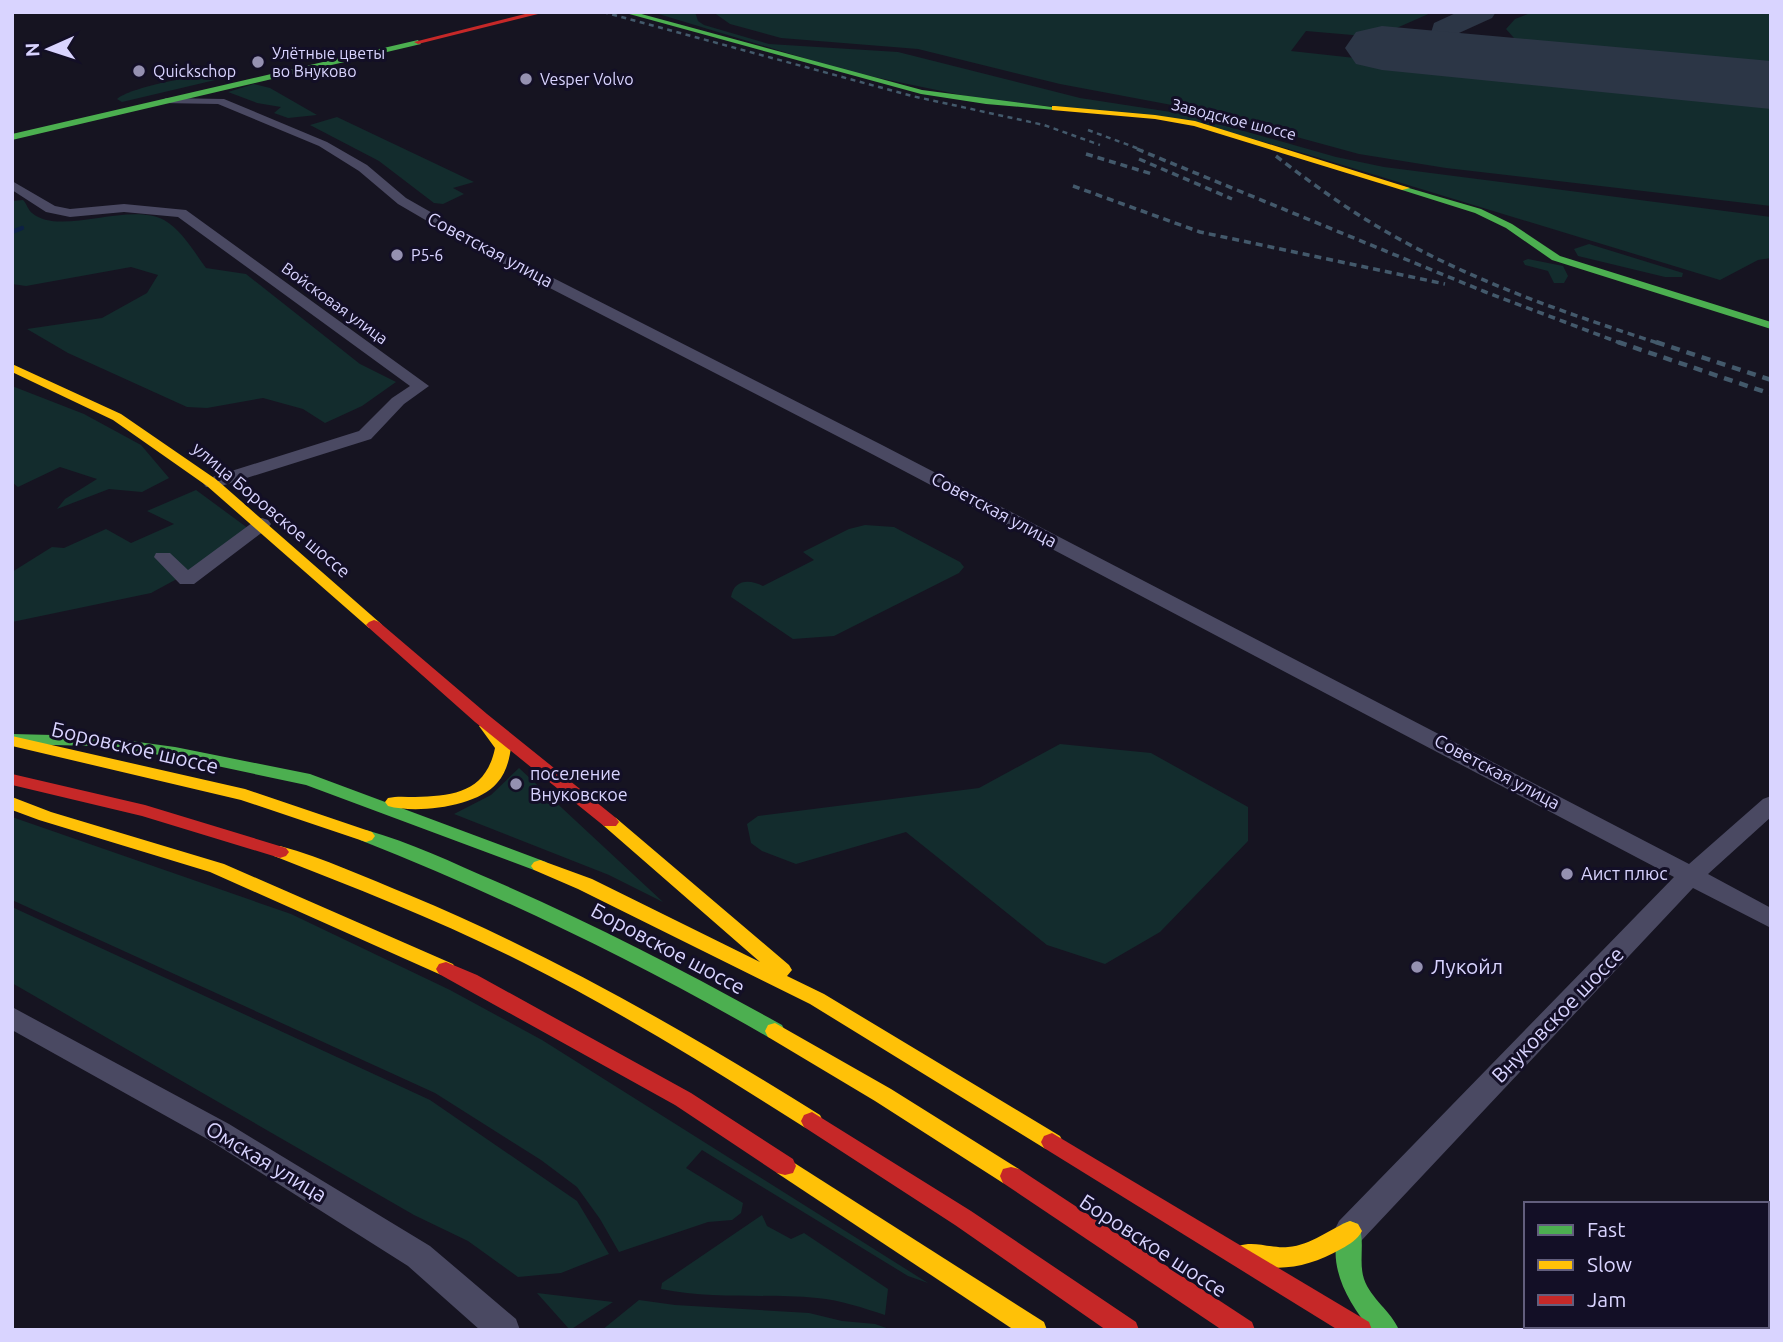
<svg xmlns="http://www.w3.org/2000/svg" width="1783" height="1342" font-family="Ubuntu,sans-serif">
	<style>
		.green { fill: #132c2d }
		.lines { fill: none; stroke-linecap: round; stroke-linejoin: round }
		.stream { stroke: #0d2144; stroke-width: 4.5 }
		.taxiway { fill: #2c3646; fill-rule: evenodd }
		.runway { fill: #2c3646; fill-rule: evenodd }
		.street { fill: #4a4962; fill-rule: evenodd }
		.fast { fill: #4caf50; fill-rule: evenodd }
		.slow { fill: #ffc107; fill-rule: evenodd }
		.jam { fill: #c62828; fill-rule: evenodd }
		.rail-far2 { stroke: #43596b; stroke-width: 2.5; stroke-dasharray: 5 4.5; stroke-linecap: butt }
		.rail-far1 { stroke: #43596b; stroke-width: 3.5; stroke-dasharray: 7 5; stroke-linecap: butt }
		.rail { stroke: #43596b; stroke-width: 4.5; stroke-dasharray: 9 7; stroke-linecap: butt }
		.poi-dot { fill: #9591b1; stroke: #130f26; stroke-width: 2.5 }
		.labels { text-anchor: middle; stroke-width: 6; stroke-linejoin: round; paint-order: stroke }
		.far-poi-label { font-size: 16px; fill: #d9d4ff; stroke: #130f26; text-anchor: start }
		.far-street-label { font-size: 16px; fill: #d9d4ff; stroke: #130f26 }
		.street-label { font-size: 18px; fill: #d9d4ff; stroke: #130f26 }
		.poi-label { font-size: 18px; fill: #d9d4ff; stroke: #130f26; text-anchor: start }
		.near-street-label { font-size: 21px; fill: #d9d4ff; stroke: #130f26 }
		.near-poi-label { font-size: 21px; fill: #d9d4ff; stroke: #130f26; text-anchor: start }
	</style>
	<rect width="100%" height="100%" fill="#161421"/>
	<!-- green -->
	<g class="green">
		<path d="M652,12H695L698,21L704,25L769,44L898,52L1080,98L1184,114L1336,157L1384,167L1771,217V258L1758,260L1720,280L1303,153L1188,121L980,99L850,72Z"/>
		<path d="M713,12H1433L1376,37L1306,31L1291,51L1355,58L1373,63L1771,102V206L1446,168L1359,154L1193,109L1060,84L918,49L781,38L730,24Z"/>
		<path d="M1533,12L1771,14V70L1559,50L1514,38L1506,29L1515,19Z"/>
		<path d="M223,74L228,77L122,102L117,99C129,87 205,73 223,74Z"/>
		<path d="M254,84L270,88L317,115L288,118L274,113L281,107L257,103L228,92Z"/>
		<path d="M337,117L474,182L453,188L464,194L443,204L434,203L379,161L310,125Z"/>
		<path d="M23,200C27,204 28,210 32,213C60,237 128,201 164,220C182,230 194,252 206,268L246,274L360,364L396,382L362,406L325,423L303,409L263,398L207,408L187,407L68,353L27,329L102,318L147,293L158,275L131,267L26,286L12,284V201Z"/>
		<path d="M1589,244L1683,273L1682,277H1665L1578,256L1574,249Z"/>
		<path d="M1528,259L1563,266L1568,276L1564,283H1554L1548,271L1525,265L1523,261Z"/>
		<path d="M12,386L84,414L141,445L169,478L142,492L109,489L57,509L65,499L97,479L60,467L18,487L12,482Z"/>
		<path d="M196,490L249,529L186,574L151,593L12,622V572L52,547L64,548L106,529L131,543L174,524L147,511Z"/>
		<path d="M865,525L894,527L960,562L964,567L959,573L834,636L793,639L731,597C734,579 750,579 763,586L814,560L803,552L849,529Z"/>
		<path d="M1060,744L1151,753L1248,807V841L1160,932L1105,964L1047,945L906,832L796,864L762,851L751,843L747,824L758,816L979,788Z"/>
		<path d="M519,768L663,902L609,875L454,814L491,795Z"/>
		<path d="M12,817L291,914L450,990L542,1040L928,1283L908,1276L702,1150L686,1168L743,1203L741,1213L732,1220L708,1222L619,1252L600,1219L577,1187L541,1160L435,1093L12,900Z"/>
		<path d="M12,907L430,1100L577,1201L609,1254L561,1273L518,1277L468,1241L414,1215L12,983Z"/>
		<path d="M762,1215L767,1226L791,1239L804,1233L888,1289L885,1315C863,1308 841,1300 817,1298C765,1293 713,1300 661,1289L662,1283Z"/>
		<path d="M537,1293L613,1302L570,1330Z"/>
		<path d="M639,1300L675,1305L809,1313L842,1321L875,1324L892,1330H602Z"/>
	</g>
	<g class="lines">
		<!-- stream -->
		<path class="stream" d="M12,232L22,228"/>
		<!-- taxiway -->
		<path class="taxiway" d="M1458,12H1496L1492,18L1459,33L1479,43L1536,56L1540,62L1536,68L1525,71C1496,65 1448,62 1430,36L1434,23Z"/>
		<!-- runway -->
		<path class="runway" d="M1382,26L1771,61V109L1382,70L1356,64L1345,48L1356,32Z"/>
		<!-- street -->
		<g class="street">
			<path d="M166,98L224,99L327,142L367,165L406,198L492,247L882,445L1689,864L1763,799L1771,796V817L1708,874L1771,908V928L1693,888L1361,1241L1350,1244L1339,1241L1334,1231L1339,1221L1674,877L870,453L482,253L398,204L359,171L319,146L218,104L162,103L161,101Z"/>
			<path d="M12,181L55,206L70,209L124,204L186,210L429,386L404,404L371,439L218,487H206L203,483L206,479L359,431L392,398L410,386L178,217L124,212L70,217L46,212L12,190Z"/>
			<path d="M262,518L268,520L271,524L268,528L194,584H180L154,557L156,553H170L188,570L256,520Z"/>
			<path d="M12,1007L229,1124L430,1246L516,1319L520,1330H480L408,1266L209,1140L12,1030Z"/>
		</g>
		<!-- fast -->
		<g class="fast">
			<path d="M622,12H634L922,90L1059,108L1055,110L986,104L921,94Z"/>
			<path d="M418,40L421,44L12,140V134Z"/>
			<path d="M1402,186L1481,209L1512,224L1560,256L1771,322V329L1552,260L1506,228L1475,213L1402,190Z"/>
			<path d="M12,734L94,736L175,747L310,774L546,862L549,866L546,870H534L306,785L175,757L94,746L13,744Z"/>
			<path d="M366,830C410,842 453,863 495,881C594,924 689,973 782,1025L785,1031L782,1037L775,1039L768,1037C636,961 501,896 360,840L357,836L360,832Z"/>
			<path d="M1350,1221L1358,1224C1366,1240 1358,1261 1364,1279C1371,1299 1391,1311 1399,1330H1371C1347,1302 1324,1261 1342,1224Z"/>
		</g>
		<!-- slow -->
		<g class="slow">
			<path d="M1055,106L1155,115L1195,121L1410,188L1402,190L1194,126L1155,119L1052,110V106Z"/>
			<path d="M12,364L121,414L217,480L379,622L382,625L379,628H369L207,486L113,420L12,372Z"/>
			<path d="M487,721L493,722L511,748C509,761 506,773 497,783C477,807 416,814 388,806L385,802L388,798C397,796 406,797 415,797C454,796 486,792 495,748L479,726Z"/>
			<path d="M12,736L245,789L372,832L375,836L372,840L366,842L241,800L12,746Z"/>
			<path d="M12,797L51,812L224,864L453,964L456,969L453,974L446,976L439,974L210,872L39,820L12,810Z"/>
			<path d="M610,816L616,818L789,965L792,970L787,976L824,994L1060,1136L1063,1142L1060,1148L1052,1151L1044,1148L810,1004L578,889L534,870L531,866L534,862L540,860L592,879L760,962L604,826L601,822L604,818Z"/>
			<path d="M280,846C324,858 367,878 409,895C553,955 687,1032 820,1115L823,1121L820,1127L812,1130L804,1127C713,1069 621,1012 524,963C443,922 358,889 274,856L271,852L274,848Z"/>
			<path d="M775,1023L891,1089L1019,1169L1022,1176L1019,1183L1011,1185L1003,1183L875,1101L768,1037L765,1031L768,1025Z"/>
			<path d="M785,1157L1044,1322L1047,1330H1014L777,1173L774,1166L777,1159Z"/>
			<path d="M1350,1221L1358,1224L1362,1231C1357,1240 1350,1244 1341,1249C1307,1268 1275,1274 1239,1260L1235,1253L1239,1246C1254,1240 1272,1249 1288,1247C1312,1245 1329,1229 1350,1221Z"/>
		</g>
		<!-- jam -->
		<g class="jam">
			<path d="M533,12H546L418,44L414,42Z"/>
			<path d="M374,620L379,622L487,714L616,818L619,822L616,826H604L475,722L369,628L366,625L369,622Z"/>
			<path d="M12,774L145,805L286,848L289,852L286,856L280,858L142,816L12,785Z"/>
			<path d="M446,962L477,975L691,1093L793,1159L796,1166L793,1173L785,1175L777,1173L675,1105L439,974L436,969L439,964Z"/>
			<path d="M812,1112L971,1211L1136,1322L1139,1330H1106L955,1225L804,1127L801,1121L804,1115Z"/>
			<path d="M1052,1133L1369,1322L1372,1330H1338L1044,1148L1041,1142L1044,1136Z"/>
			<path d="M1011,1167L1019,1169L1252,1322L1255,1330H1222L1003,1183L1000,1176L1003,1169Z"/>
		</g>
		<!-- rail-far2 -->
		<g class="rail-far2">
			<path d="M603,12L912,96L1044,125L1100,145"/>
			<path d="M1088,130L1142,150"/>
		</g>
		<!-- rail-far1 -->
		<g class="rail-far1">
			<path d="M1137,149L1483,291L1623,344"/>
			<path d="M1086,154L1152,174"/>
			<path d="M1276,156C1311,183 1347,209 1385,231C1471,281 1568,314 1661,344"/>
			<path d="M1139,159L1232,199"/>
			<path d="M1073,186L1200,232L1445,284"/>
		</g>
		<!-- rail -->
		<g class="rail">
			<path d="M1618,342L1771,394"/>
			<path d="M1656,342L1771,380"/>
		</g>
	</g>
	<!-- markers -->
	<g class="poi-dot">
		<circle cx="258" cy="62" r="7"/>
		<circle cx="139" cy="71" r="7"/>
		<circle cx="526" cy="79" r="7"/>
		<circle cx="397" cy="255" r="7"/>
		<circle cx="516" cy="784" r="7"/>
		<circle cx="1567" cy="874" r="7"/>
		<circle cx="1417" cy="967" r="7"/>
	</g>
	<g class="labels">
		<!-- far-poi labels -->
		<g class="far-poi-label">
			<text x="272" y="59">Улётные цветы<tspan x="272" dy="18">во Внуково</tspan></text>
			<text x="153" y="77">Quickschop</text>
			<text x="540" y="85">Vesper Volvo</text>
			<text x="411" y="261">Р5-6</text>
		</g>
		<!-- far-street labels -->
		<g class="far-street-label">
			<text transform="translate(1234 119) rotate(14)" y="6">Заводское шоссе</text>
			<text transform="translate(335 303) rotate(36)" y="6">Войсковая улица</text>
		</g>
		<!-- street labels -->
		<g class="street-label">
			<text transform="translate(490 250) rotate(28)" y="6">Советская улица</text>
			<text transform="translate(271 510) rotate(40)" y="6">улица Боровское шоссе</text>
			<text transform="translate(994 510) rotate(28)" y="6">Советская улица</text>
			<text transform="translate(1497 772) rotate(28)" y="6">Советская улица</text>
		</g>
		<!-- poi labels -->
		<g class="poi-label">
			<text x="530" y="780">поселение<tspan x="530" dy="21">Внуковское</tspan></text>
			<text x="1581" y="880">Аист плюс</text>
		</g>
		<!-- near-street labels -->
		<g class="near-street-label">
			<text transform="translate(135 748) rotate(13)" y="7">Боровское шоссе</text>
			<text transform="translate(668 949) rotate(28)" y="7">Боровское шоссе</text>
			<text transform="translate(1558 1015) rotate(-46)" y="7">Внуковское шоссе</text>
			<text transform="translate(266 1162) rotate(31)" y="7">Омская улица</text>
			<text transform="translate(1153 1246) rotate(33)" y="7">Боровское шоссе</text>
		</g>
		<!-- near-poi labels -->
		<g class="near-poi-label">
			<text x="1431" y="974">Лукойл</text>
		</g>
	</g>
	<!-- border -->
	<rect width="1783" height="1342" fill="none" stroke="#d9d4ff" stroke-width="28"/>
	<!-- legend -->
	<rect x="1524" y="1202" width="245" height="126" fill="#130f26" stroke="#625e7d" stroke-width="2"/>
	<rect x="1538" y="1225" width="35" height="10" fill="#4caf50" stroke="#625e7d" stroke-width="2"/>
	<text x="1587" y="1237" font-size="21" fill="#d9d4ff">Fast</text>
	<rect x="1538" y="1260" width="35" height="10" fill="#ffc107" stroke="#625e7d" stroke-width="2"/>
	<text x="1587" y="1272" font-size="21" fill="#d9d4ff">Slow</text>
	<rect x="1538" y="1295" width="35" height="10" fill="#c62828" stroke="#625e7d" stroke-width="2"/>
	<text x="1587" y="1307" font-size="21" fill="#d9d4ff">Jam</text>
	<!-- north arrow -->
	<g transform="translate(49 49) rotate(267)" stroke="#130f26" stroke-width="5" paint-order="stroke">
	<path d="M0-5L12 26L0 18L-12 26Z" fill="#d9d4ff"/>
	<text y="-10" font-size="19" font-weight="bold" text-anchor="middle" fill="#d9d4ff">N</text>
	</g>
</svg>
